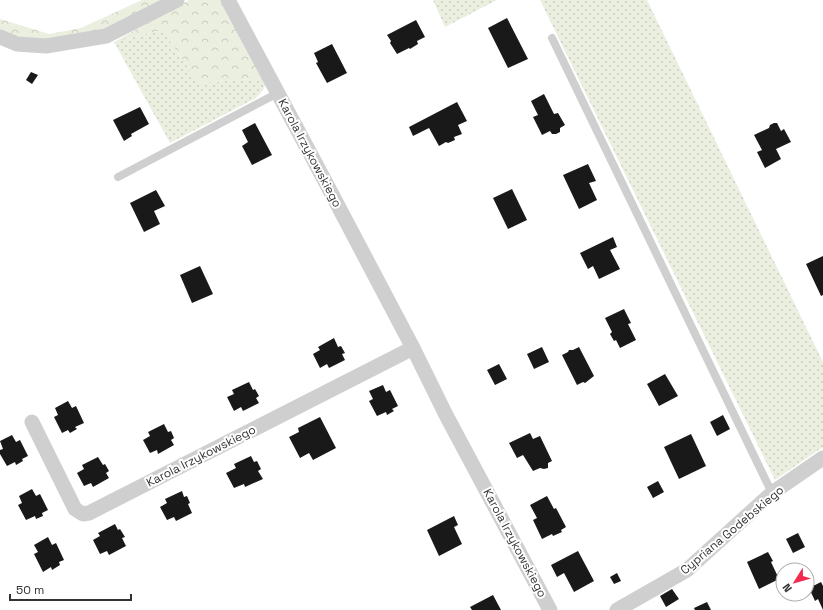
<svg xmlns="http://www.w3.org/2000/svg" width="823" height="610" font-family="'Space Grotesk',sans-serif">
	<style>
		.grass { fill: url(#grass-dots) }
		.forest { fill: url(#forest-crowns) }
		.building { fill: #191919 }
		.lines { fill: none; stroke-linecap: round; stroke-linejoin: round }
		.lane { stroke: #cfcfcf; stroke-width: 8 }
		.street { stroke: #cfcfcf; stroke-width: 15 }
		.labels { text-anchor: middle; stroke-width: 4; stroke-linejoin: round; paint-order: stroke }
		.street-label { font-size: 12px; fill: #323232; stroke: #fff }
	</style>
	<defs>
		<pattern id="grass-dots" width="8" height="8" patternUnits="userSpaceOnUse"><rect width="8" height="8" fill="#eaefe0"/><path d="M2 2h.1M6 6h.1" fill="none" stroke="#c9cdc1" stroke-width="1.8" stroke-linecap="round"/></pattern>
		<pattern id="forest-crowns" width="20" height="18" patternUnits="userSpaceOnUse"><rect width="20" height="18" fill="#eaefe0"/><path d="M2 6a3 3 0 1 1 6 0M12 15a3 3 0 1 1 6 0" fill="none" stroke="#c9cdc1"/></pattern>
	</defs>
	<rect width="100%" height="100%" fill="#fff"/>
	<!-- grass -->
	<g class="grass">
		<path d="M433,0H497L445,27Z"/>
		<path d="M540,0H647L823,362V447L775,480Z"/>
		<path d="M162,30L199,83L265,78C267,87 262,92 256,98L170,143L114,42Z"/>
	</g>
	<!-- forest -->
	<g class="forest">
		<path d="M142,0H166L105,32L44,41L11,38L0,33V19L49,34L81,28Z"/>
		<path d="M189,0H223L265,78L199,83L162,30L114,42Z"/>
	</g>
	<!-- building -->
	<g class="building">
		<path d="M507,18L528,59L508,68L488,28Z"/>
		<path d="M416,20L425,37L417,41L418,44L410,49L409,48L397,54L390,43L391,41L387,35Z"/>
		<path d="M332,44L347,73L327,83L316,63L318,62L314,53Z"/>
		<path d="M31,72L38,75L32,84L26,80Z"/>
		<path d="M544,94L554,114L558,113L565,125L560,128V132L556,134H552L550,131L542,135L533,117L538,115L531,101Z"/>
		<path d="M457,102L467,121L458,125L462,134L454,137L455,140L448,143L446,142L439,146L429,128L413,136L409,127Z"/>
		<path d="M140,107L149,124L131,134L132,136L124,141L113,120Z"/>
		<path d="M255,123L272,155L252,165L242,146L248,142L242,130Z"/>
		<path d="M774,123H777L781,131L784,129L791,142L776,149L781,159L765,168L757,152L762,150L754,135L769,128L770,125Z"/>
		<path d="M588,164L596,181L589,183L597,200L579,209L563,175Z"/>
		<path d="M512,189L527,220L508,229L493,198Z"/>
		<path d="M156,190L165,206L154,211L160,224L144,232L130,203Z"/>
		<path d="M613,237L617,247L610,250L620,269L599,279L593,266L588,269L580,253Z"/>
		<path d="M823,256V295L821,296L806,264Z"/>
		<path d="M200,266L213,294L192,303L180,275Z"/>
		<path d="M624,309L631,323L628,324L636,340L620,348L616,340L614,341L610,334L612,332L605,318Z"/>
		<path d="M334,338L338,347L341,346L345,353L342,354L345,360L329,368L327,364L320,368L313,354L320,350L318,347Z"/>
		<path d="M542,347L549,362L534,369L527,354Z"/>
		<path d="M579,347L594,376L585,383L583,382L577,385L562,355L568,352L569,350H573Z"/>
		<path d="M499,364L507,379L495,385L487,370Z"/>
		<path d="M665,374L678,396L659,406L647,384Z"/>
		<path d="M249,382L253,390L255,389L259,396L256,398L259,403L243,411L241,407L234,411L227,397L234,394L232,390Z"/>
		<path d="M383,385L386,392L390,390L398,406L392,409L394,411L387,415L386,412L377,416L369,401L373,399L369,391Z"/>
		<path d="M68,401L72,408L76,406L84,423L75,427L77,429L70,433L68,430L62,433L54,417L58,415L55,408Z"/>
		<path d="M723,415L730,429L717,436L710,422Z"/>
		<path d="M320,417L336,448L313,460L309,453L300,458L289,437L299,432L298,428Z"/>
		<path d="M164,424L168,432L171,431L174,438L171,440L174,445L158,454L157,450L150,453L143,440L150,436L148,432Z"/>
		<path d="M530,433L533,439L540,436L552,461L548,463V468L544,469L540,468L533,471L523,455L517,458L509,443Z"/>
		<path d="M691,434L706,466L679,479L664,447Z"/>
		<path d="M12,435L16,442L20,440L28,456L22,459L23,461L16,465L15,462L7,466L0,454V450L3,449L0,441Z"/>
		<path d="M251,456L254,462L257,461L261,469L258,471L263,479L245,487L244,484L234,488L226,473L236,468L234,464Z"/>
		<path d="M98,457L103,465L105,464L109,471L106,473L109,478L93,487L91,483L84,486L77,473L84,469L82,465Z"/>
		<path d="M658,481L664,492L653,498L647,487Z"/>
		<path d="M32,489L36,496L40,494L48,510L42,513L43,516L36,519L35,516L26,520L18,505L22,503L19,496Z"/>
		<path d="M182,491L184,497L187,496L190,503L188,504L192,513L176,521L174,517L167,520L160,507L167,503L165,499Z"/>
		<path d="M547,496L554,509L556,508L566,527L561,530L562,532L553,536L552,534L542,539L533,520L537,518L530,505Z"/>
		<path d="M454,516L458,525L454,527L462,544L439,556L427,530Z"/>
		<path d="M115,524L118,530L120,529L125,537L122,538L126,546L109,555L107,551L100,554L93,540L100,536L98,533Z"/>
		<path d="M798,533L805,547L793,553L786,539Z"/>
		<path d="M48,537L52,545L56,543L64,560L59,562L60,565L52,570L51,567L43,572L34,554L38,552L34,545Z"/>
		<path d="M578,551L594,581L574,592L564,573L557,577L551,565Z"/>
		<path d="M768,552L773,561L771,562L779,579L759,589L747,562Z"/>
		<path d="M617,573L621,581L614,584L610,577Z"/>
		<path d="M821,582L823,586V610L818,599L815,601L809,588Z"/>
		<path d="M672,589L679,599L666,607L660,596Z"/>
		<path d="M493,595L501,610H472L470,607Z"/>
		<path d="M707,602L711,610H695L694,608Z"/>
	</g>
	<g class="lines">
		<!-- lane -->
		<g class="lane">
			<path d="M552,38L772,493"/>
			<path d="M118,177L278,93"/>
		</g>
		<!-- street -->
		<g class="street">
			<path d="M228,0L326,183L413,348L446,415L550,610"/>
			<path d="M0,37L17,44L46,46L106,36L177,0"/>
			<path d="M32,422L75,509L83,514L89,513L413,348"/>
			<path d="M617,610L687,570L772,493L823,458"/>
		</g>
	</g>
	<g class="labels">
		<!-- street labels -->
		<g class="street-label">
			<text transform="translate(310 153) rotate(62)" y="4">Karola Irzykowskiego</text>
			<text transform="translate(201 456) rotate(-27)" y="4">Karola Irzykowskiego</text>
			<text transform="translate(732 530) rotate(-40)" y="4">Cypriana Godebskiego</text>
			<text transform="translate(515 543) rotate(62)" y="4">Karola Irzykowskiego</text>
		</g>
	</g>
	<!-- north arrow -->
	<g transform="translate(795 582) rotate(233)"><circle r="19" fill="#ffffff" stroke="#adadad"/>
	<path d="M0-3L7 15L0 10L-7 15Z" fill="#f32a50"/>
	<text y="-6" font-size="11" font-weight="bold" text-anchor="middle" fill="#323232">N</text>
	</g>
	<!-- scale -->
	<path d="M10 594v6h121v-6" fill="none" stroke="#323232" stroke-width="2"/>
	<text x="16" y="594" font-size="12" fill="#323232" stroke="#ffffff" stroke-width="3" paint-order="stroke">50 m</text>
</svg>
